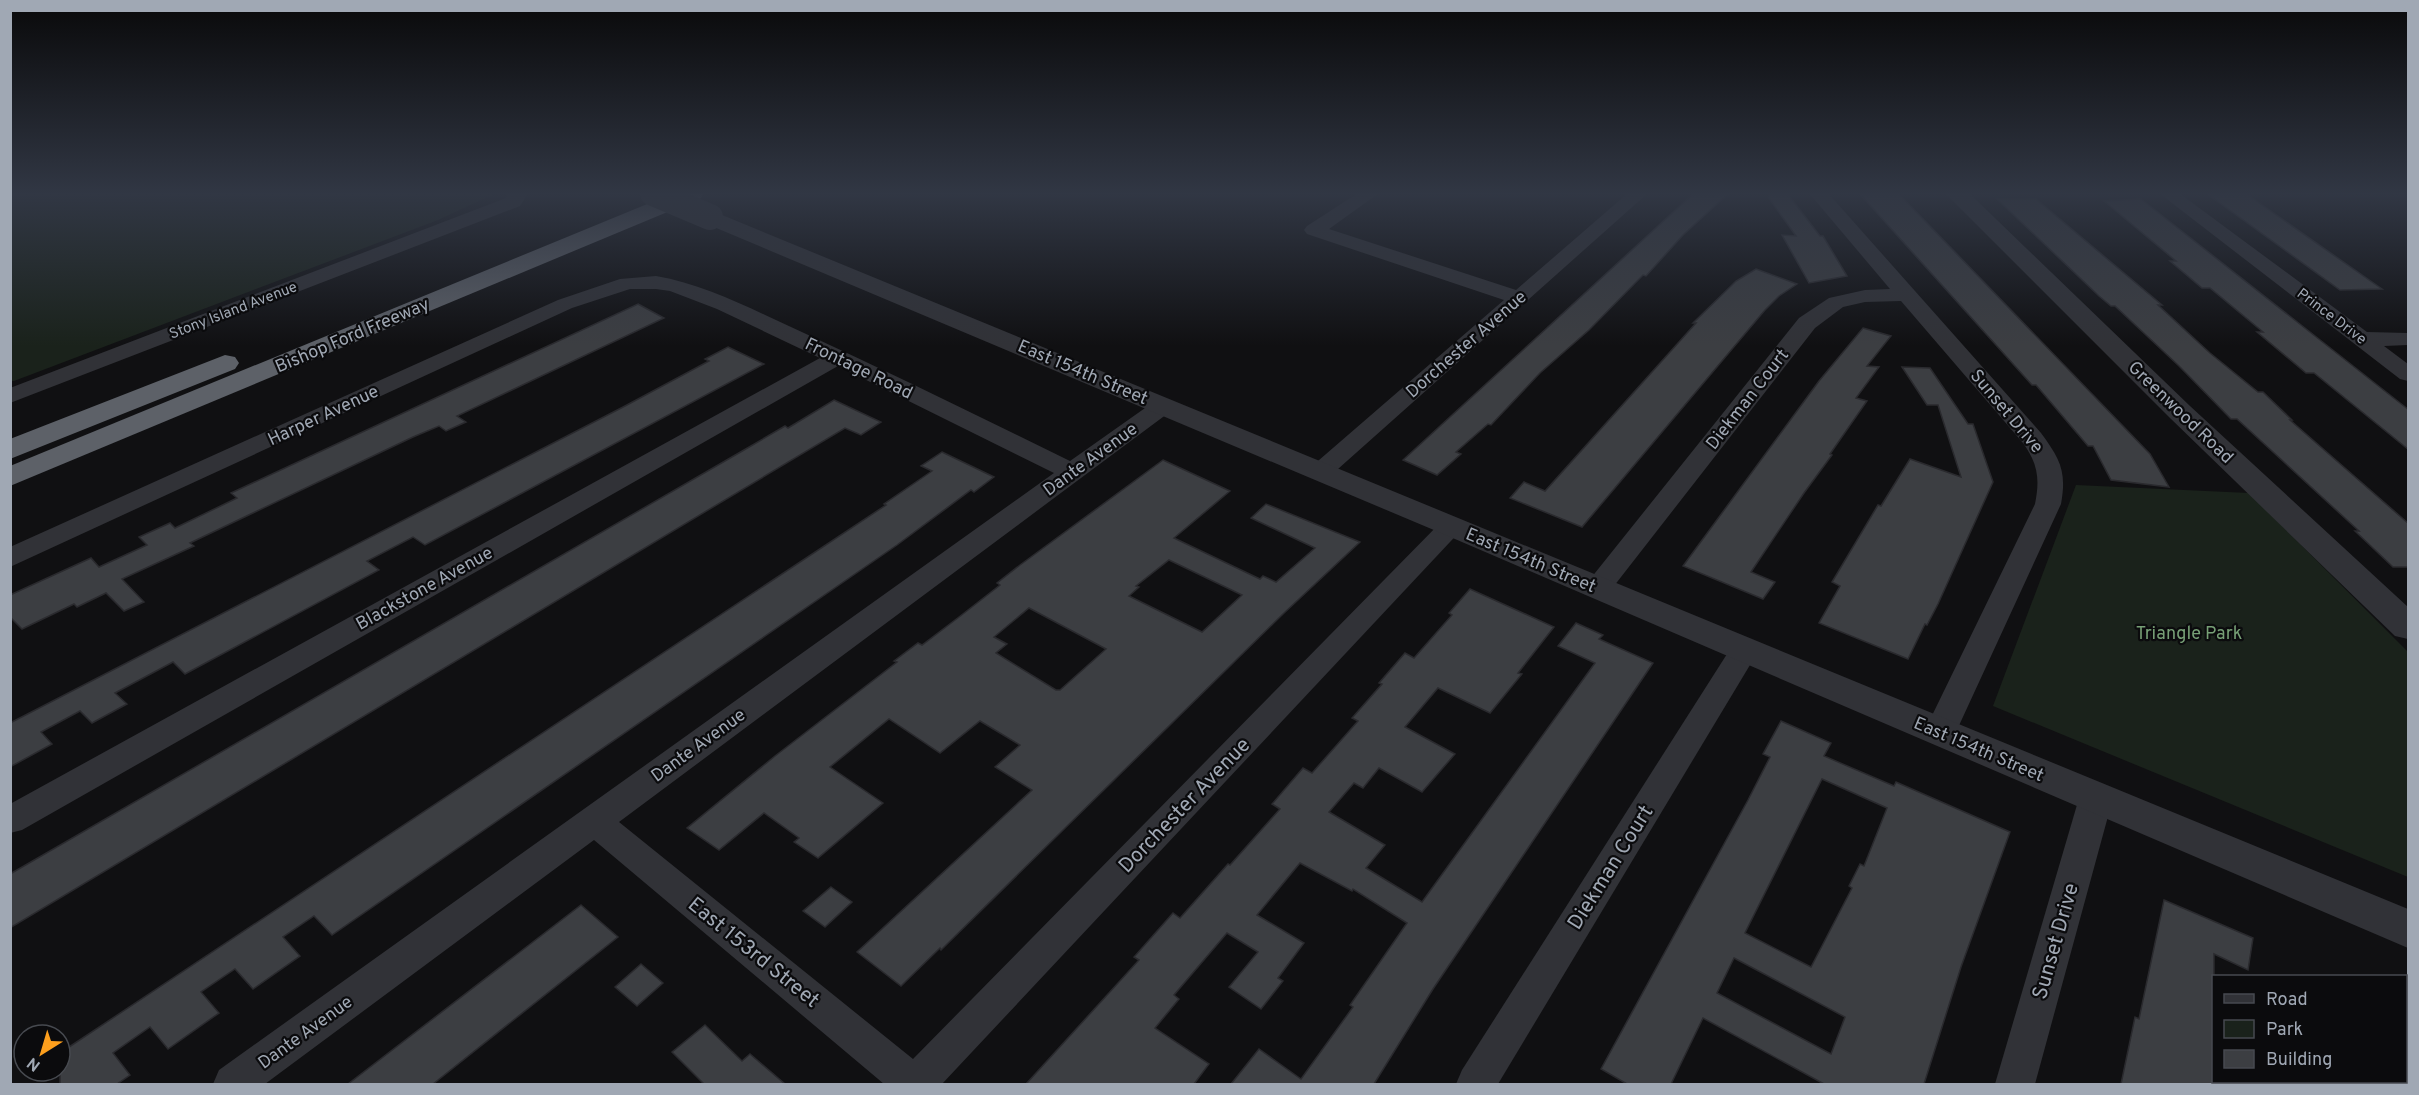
<svg xmlns="http://www.w3.org/2000/svg" width="2419" height="1095" font-family="Overpass,sans-serif">
	<style>
		.green { fill: #1a221b }
		.building { fill: #3c3e42; stroke: #2a2a2e; stroke-width: 1.5; fill-rule: evenodd }
		.lines { fill: none; stroke-linecap: round; stroke-linejoin: round }
		.minor { fill: #313237; fill-rule: evenodd }
		.tertiary { fill: #313237; fill-rule: evenodd }
		.motorway { fill: #5d6168; fill-rule: evenodd }
		.tertiary-bridge { stroke: #313237; stroke-width: 26 }
		.labels { text-anchor: middle; stroke-width: 4.5; stroke-linejoin: round; paint-order: stroke }
		.far-street-label { font-size: 15px; fill: #a0a8b4; stroke: #0b0b0d }
		.street-label { font-size: 18px; fill: #a0a8b4; stroke: #0b0b0d }
		.park-label { font-size: 18px; fill: #77a076; stroke: #0b0b0d }
		.near-street-label { font-size: 21px; fill: #a0a8b4; stroke: #0b0b0d }
	</style>
	<rect width="100%" height="100%" fill="#101012"/>
	<!-- green -->
	<g class="green">
		<path d="M11,193H491L494,194L438,220L14,381H10Z"/>
		<path d="M2076,485L2249,493L2408,652V877L1993,706Z"/>
	</g>
	<!-- building -->
	<g class="building">
		<path d="M1694,193H1729L1683,235L1646,276L1643,275L1589,330L1540,373L1491,425L1488,424L1456,452L1461,454L1437,475L1403,460Z"/>
		<path d="M1773,193H1787L1820,236H1823L1847,276L1809,283L1782,235L1796,236L1768,197Z"/>
		<path d="M1859,193H1898L2150,454L2169,487L2111,480L2093,446H2088L2036,385H2032Z"/>
		<path d="M2206,193H2245L2382,289L2340,290Z"/>
		<path d="M1997,199H2036L2162,305H2158L2210,353L2258,392H2263L2292,420H2290L2409,524V567H2393L2355,531H2359L2237,419H2231L2179,366L2115,306H2111L2099,296Z"/>
		<path d="M2141,199L2409,410V450L2314,373H2306L2257,332H2263L2210,288H2202L2170,261H2176L2104,201Z"/>
		<path d="M1756,269L1797,284L1779,296L1765,310L1582,527L1510,498L1524,482L1545,491L1696,323H1693L1736,281Z"/>
		<path d="M638,304L664,318L457,416L466,422L446,431L439,426L413,437L255,512L190,543L194,546L122,579L144,602L124,611L106,593L77,607L74,604L22,629L10,617V595L91,558L99,567L147,545L139,537L170,523L175,528L237,498L231,493Z"/>
		<path d="M1863,328L1891,336L1867,366L1879,367L1856,398L1867,401L1830,454L1832,455L1804,493L1751,572L1775,582L1763,599L1683,566L1819,381Z"/>
		<path d="M728,347L764,364L425,545L413,537L367,561L379,570L185,674L173,662L115,693L127,704L92,723L80,711L41,732L52,744L10,767V723L625,406L709,361L705,359Z"/>
		<path d="M1902,367L1930,368L1968,424H1973L1993,482L1938,604L1927,625L1925,624L1908,659L1819,623L1840,586L1832,582L1878,505L1881,506L1910,459L1961,477L1938,405H1927Z"/>
		<path d="M834,400L881,422L861,435L845,428L10,928V874L744,450L785,426L788,428Z"/>
		<path d="M942,452L994,477L974,492L971,490L897,545L332,935L314,916L283,937L300,956L253,989L235,969L201,992L219,1013L168,1049L150,1027L113,1053L130,1075L117,1084H60V1053L886,505L884,504L932,471L921,466Z"/>
		<path d="M1163,460L1230,491L1174,538L1260,579L1263,576L1276,582L1315,548L1251,518L1266,504L1360,542L1283,614L941,950L940,948L901,986L857,952L1032,790L995,767L1020,745L980,721L940,753L889,719L830,767L883,803L818,858L794,842L799,838L764,813L719,850L687,828L775,756L897,662L894,661L918,643L922,645L959,617L1000,585L997,583L1020,565ZM1169,560L1242,595L1202,632L1129,596L1139,587L1136,586ZM1029,608L1106,649L1060,690H1056L996,653L1007,644L994,637Z"/>
		<path d="M1470,589L1554,627L1518,673L1522,674L1490,713L1438,688L1405,727L1455,754L1422,792L1379,768L1363,788L1354,783L1329,812L1385,845L1366,868L1422,902L1595,663L1558,646L1576,623L1603,635L1599,639L1653,663L1433,989L1374,1084H1231L1259,1049L1301,1079L1353,1007L1350,1005L1407,923L1353,889L1352,891L1300,863L1257,915L1304,943L1278,978L1283,981L1261,1009L1229,987L1258,952L1227,933L1174,995L1179,999L1155,1028L1209,1064L1194,1084H1026L1139,960L1134,957L1173,913L1180,918L1228,864L1230,865L1280,809L1272,804L1303,768L1312,773L1358,721L1352,718L1382,684L1379,683L1405,653L1414,658L1452,615L1449,613Z"/>
		<path d="M1781,721L1831,743L1824,756L1894,786L1896,782L2010,832L1961,967L1924,1084H1824L1703,1018L1671,1084H1627L1601,1069L1748,800L1770,757L1763,754ZM1822,779L1887,808L1864,866L1860,864L1849,886L1852,888L1811,967L1745,933ZM1734,958L1845,1017L1831,1054L1717,993Z"/>
		<path d="M831,887L852,902L825,927L803,911Z"/>
		<path d="M2164,900L2253,938L2248,970L2214,954V1084H2121L2135,1017L2139,1019Z"/>
		<path d="M581,905L618,937L433,1084H348Z"/>
		<path d="M641,964L663,983L637,1006L615,987Z"/>
		<path d="M705,1025L742,1061L750,1054L785,1084H704L672,1052Z"/>
	</g>
	<g class="lines">
		<!-- minor -->
		<g class="minor">
			<path d="M507,193H526L527,195L520,206L10,403V388L506,198Z"/>
			<path d="M1358,193H1379L1329,229L1516,290L1628,193H1648L1329,477L1320,480L1311,477L1307,472L1311,467L1504,300L1307,234L1304,230L1307,226Z"/>
			<path d="M1809,193H1828L2041,433C2060,459 2067,471 2061,504L1956,732L1951,740L1940,744L1929,740L1924,732L2035,504C2040,479 2038,464 2023,443L1901,301L1865,302L1843,307L1815,328L1607,595L1597,597L1587,595L1583,588L1799,318L1829,298L1865,290L1890,289Z"/>
			<path d="M2159,193H2179L2367,332L2408,333V345L2384,346L2408,364V381L2400,379Z"/>
			<path d="M656,276C708,285 755,311 804,333C893,374 982,418 1070,461L1155,401L1163,399L1171,401L1175,406L1171,411L619,822L913,1059L1443,520L1452,518L1461,520L1465,526L942,1084H884L594,840L265,1084H213L219,1070L1054,473L838,366L22,830L10,833V804L820,358L717,309L670,291L656,289H630L572,308L10,567V547L558,300L620,279Z"/>
			<path d="M1744,640L1754,643L1759,650L1498,1084H1456L1462,1070L1734,643Z"/>
			<path d="M2096,785L2108,789L2113,798L2035,1084H1995L2079,798L2084,789Z"/>
		</g>
		<!-- tertiary -->
		<g class="tertiary">
			<path d="M1945,193H1969L2190,406L2408,607V639L2395,636L2170,418Z"/>
			<path d="M710,210L2408,909V948L1441,533L702,222L698,217L702,212Z"/>
		</g>
		<!-- motorway -->
		<g class="motorway">
			<path d="M674,193H704L701,198L10,486V466Z"/>
			<path d="M225,355L235,357L239,363L235,369L10,459V439Z"/>
		</g>
		<!-- tertiary-bridge -->
		<path class="tertiary-bridge" d="M653,193L710,217"/>
	</g>
	<!-- sky -->
	<linearGradient id="sky" x2="0" y2="1"><stop stop-color="#09090a"/><stop offset="0.56" stop-color="#313744"/><stop offset="1" stop-color="#313744" stop-opacity="0"/></linearGradient>
	<rect width="2419" height="346" fill="url(#sky)"/>
	<g class="labels">
		<!-- far-street labels -->
		<g class="far-street-label">
			<text transform="translate(233 310) rotate(-21)" y="5">Stony Island Avenue</text>
			<text transform="translate(2332 316) rotate(37)" y="5">Prince Drive</text>
		</g>
		<!-- street labels -->
		<g class="street-label">
			<text transform="translate(352 335) rotate(-23)" y="6">Bishop Ford Freeway</text>
			<text transform="translate(1466 344) rotate(-41)" y="6">Dorchester Avenue</text>
			<text transform="translate(859 368) rotate(26)" y="6">Frontage Road</text>
			<text transform="translate(1083 372) rotate(23)" y="6">East 154th Street</text>
			<text transform="translate(1747 399) rotate(-52)" y="6">Diekman Court</text>
			<text transform="translate(2007 411) rotate(50)" y="6">Sunset Drive</text>
			<text transform="translate(2181 412) rotate(44)" y="6">Greenwood Road</text>
			<text transform="translate(323 415) rotate(-25)" y="6">Harper Avenue</text>
			<text transform="translate(1090 459) rotate(-36)" y="6">Dante Avenue</text>
			<text transform="translate(1531 560) rotate(23)" y="6">East 154th Street</text>
			<text transform="translate(424 588) rotate(-29)" y="6">Blackstone Avenue</text>
			<text transform="translate(698 745) rotate(-36)" y="6">Dante Avenue</text>
			<text transform="translate(1979 749) rotate(23)" y="6">East 154th Street</text>
			<text transform="translate(305 1032) rotate(-36)" y="6">Dante Avenue</text>
		</g>
		<!-- park labels -->
		<g class="park-label">
			<text x="2189" y="639">Triangle Park</text>
		</g>
		<!-- near-street labels -->
		<g class="near-street-label">
			<text transform="translate(1184 805) rotate(-46)" y="7">Dorchester Avenue</text>
			<text transform="translate(1610 867) rotate(-58)" y="7">Diekman Court</text>
			<text transform="translate(2055 941) rotate(-74)" y="7">Sunset Drive</text>
			<text transform="translate(754 952) rotate(39)" y="7">East 153rd Street</text>
		</g>
	</g>
	<!-- border -->
	<rect width="2419" height="1095" fill="none" stroke="#a0a8b4" stroke-width="24"/>
	<!-- legend -->
	<rect x="2212" y="975" width="195" height="108" fill="#0b0b0d" stroke="#474a50" stroke-width="1.5"/>
	<rect x="2224" y="994" width="30" height="9" fill="#313237" stroke="#474a50" stroke-width="1.5"/>
	<text x="2266" y="1005" font-size="18" fill="#a0a8b4">Road</text>
	<rect x="2224" y="1020" width="30" height="18" fill="#1a221b" stroke="#474a50" stroke-width="1.5"/>
	<text x="2266" y="1035" font-size="18" fill="#a0a8b4">Park</text>
	<rect x="2224" y="1050" width="30" height="18" fill="#3c3e42" stroke="#474a50" stroke-width="1.5"/>
	<text x="2266" y="1065" font-size="18" fill="#a0a8b4">Building</text>
	<!-- north arrow -->
	<g transform="translate(42 1053) rotate(217)"><circle r="28" fill="#0b0b0d" stroke="#474a50" stroke-width="1.5"/>
	<path d="M0-4.5L10 22L0 15L-10 22Z" fill="#fd9f1d"/>
	<text y="-9" font-size="16" font-weight="bold" text-anchor="middle" fill="#a0a8b4">N</text>
	</g>
</svg>
